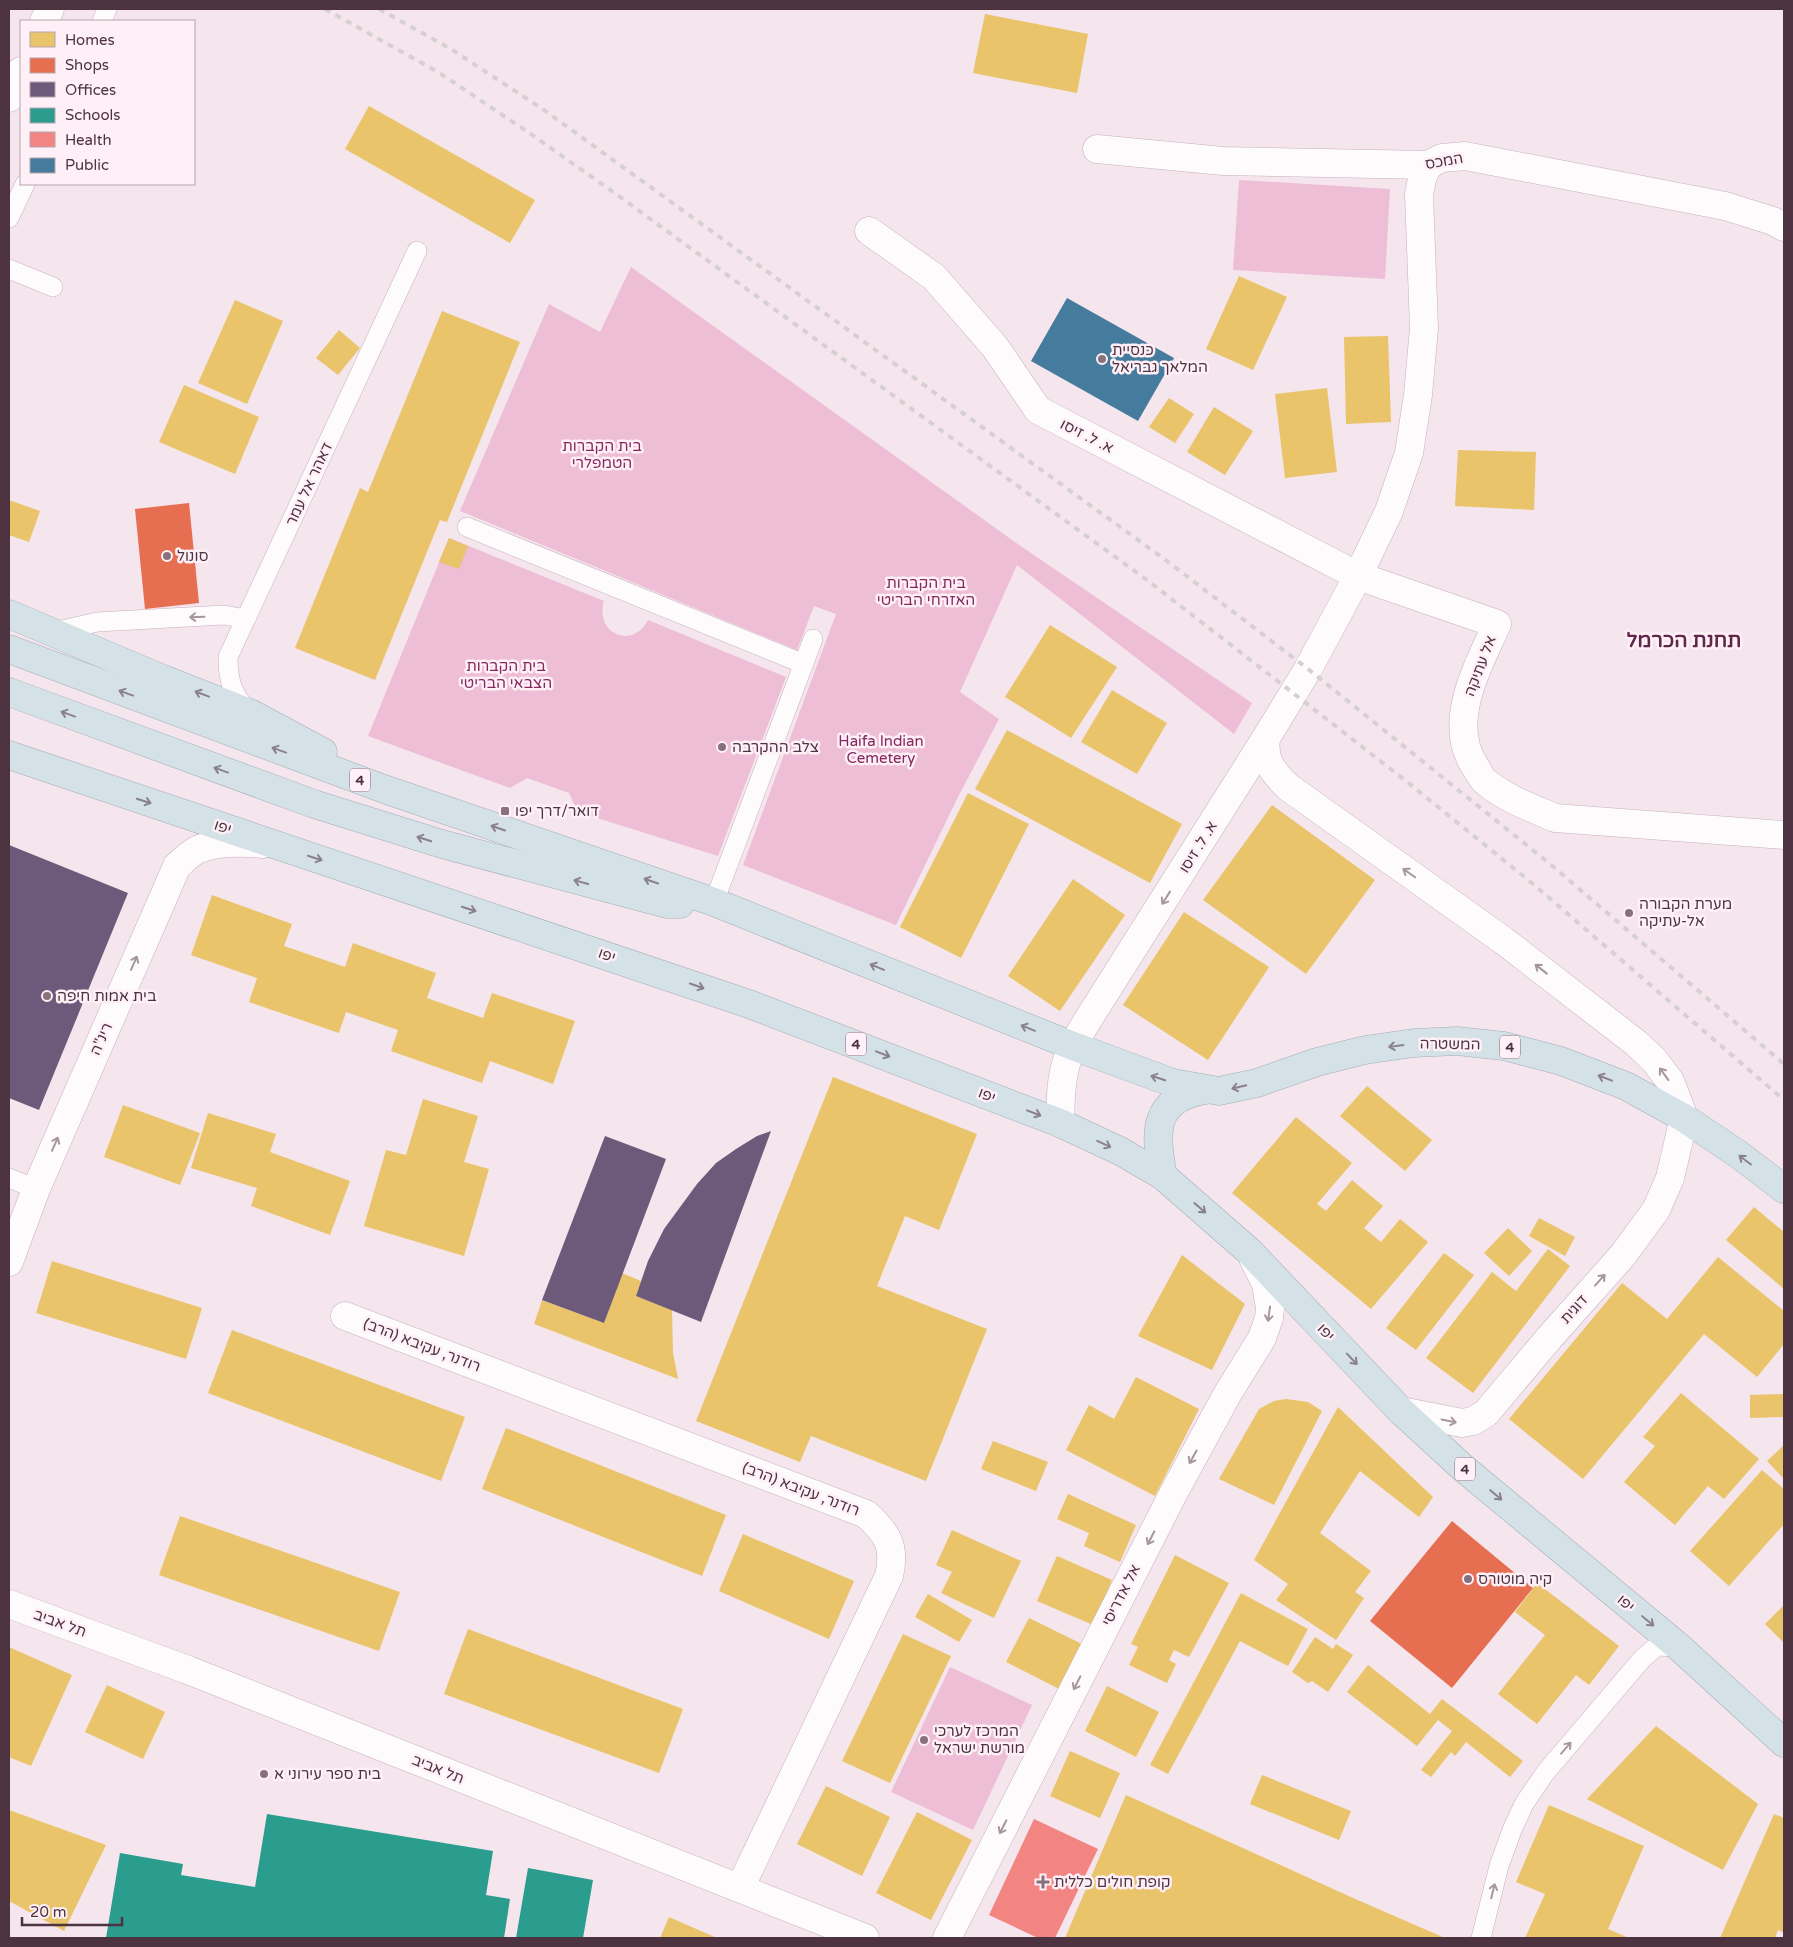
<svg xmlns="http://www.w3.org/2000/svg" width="1793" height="1947" font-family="'Varela Round','Noto Sans Hebrew',sans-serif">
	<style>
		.green { fill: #edbed6 }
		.homes { fill: #e9c46a }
		.shops { fill: #e76f51 }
		.offices { fill: #6d597a }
		.schools { fill: #2a9d8f }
		.health { fill: #f28482 }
		.public { fill: #457b9d }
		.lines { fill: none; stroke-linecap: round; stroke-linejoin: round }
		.service-casing { stroke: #c5b1bb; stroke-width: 20 }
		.minor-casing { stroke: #c5b1bb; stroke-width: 29 }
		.tertiary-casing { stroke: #c5b1bb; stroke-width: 29 }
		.trunk-casing { stroke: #a1acb7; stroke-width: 29 }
		.service { stroke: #fefbfc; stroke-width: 19 }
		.minor { stroke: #fefbfc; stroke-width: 28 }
		.tertiary { stroke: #fefbfc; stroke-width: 28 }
		.trunk { stroke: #d4e2e7; stroke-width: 28 }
		.rail { stroke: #d5d0d2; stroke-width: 4; stroke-dasharray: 6 6; stroke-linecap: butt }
		.oneway { stroke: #a6969e }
		.oneway2 { stroke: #8a818b }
		.poi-dot { fill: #88717d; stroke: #fff0f7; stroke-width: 2 }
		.labels { text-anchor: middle; stroke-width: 5; stroke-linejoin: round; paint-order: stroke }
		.shield { fill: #fff0f7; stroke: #826b77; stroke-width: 1 }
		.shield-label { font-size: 14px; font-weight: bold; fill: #4d3240 }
		.street-label { font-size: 15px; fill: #4d3240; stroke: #fff0f7 }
		.poi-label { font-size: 15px; fill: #4d3240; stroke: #fff0f7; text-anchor: start }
		.park-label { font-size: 15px; fill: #852760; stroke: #fff0f7 }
		.district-label { font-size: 20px; font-weight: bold; fill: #5f2848; stroke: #fff0f7 }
	</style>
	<rect width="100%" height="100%" fill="#f5e5ed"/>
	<!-- green -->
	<g class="green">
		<path d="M1239,180L1390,189L1385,279L1233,270Z"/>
		<path d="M631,267L1022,547L1252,703L1234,734L1017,565L960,692L999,719L958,797L896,925L743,865L836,614L814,606L797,650L460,511L549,304L600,332Z"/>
		<path d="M449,538L604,601C594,634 633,650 648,620L786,677L718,856L578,812L569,793L527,778L510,788L368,736Z"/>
		<path d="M950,1667L1032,1705L973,1830L891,1792Z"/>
	</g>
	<!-- homes -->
	<g class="homes">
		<path d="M985,14L1088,34L1077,93L973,73Z"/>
		<path d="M369,106L535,200L510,243L345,149Z"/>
		<path d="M1239,276L1287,297L1253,370L1206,349Z"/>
		<path d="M235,300L283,321L247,404L198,383Z"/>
		<path d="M442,311L520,342L447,522L440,520L375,680L295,648L360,488L368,492Z"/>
		<path d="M339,330L360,348L338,375L316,358Z"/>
		<path d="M1388,336L1391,422L1346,424L1344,337Z"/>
		<path d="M184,385L259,417L235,474L159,442Z"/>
		<path d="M1327,388L1337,472L1285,478L1275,394Z"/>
		<path d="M1169,398L1194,414L1175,443L1149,427Z"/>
		<path d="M1214,407L1253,431L1225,475L1187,452Z"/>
		<path d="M1458,450L1536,452L1534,510L1455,506Z"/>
		<path d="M9,500L40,511L29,542L9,535Z"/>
		<path d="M449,538L468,546L459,569L439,562Z"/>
		<path d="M1050,625L1117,667L1071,738L1005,697Z"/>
		<path d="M1112,690L1167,723L1137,774L1081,742Z"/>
		<path d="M1007,730L1182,824L1150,883L975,789Z"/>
		<path d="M968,793L1029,824L961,958L900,927Z"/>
		<path d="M1272,805L1375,880L1306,974L1203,900Z"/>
		<path d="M1073,879L1125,915L1060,1011L1008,976Z"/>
		<path d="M212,895L292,924L284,946L345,967L353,943L436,973L427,998L483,1018L492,993L575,1021L553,1084L490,1061L482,1083L391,1051L398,1030L346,1012L339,1033L249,1002L257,978L191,955Z"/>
		<path d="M1184,912L1269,967L1208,1060L1123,1005Z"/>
		<path d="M9,946L86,977L41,1084L9,1070Z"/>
		<path d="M833,1077L977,1134L939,1230L905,1216L877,1286L987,1329L926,1481L811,1436L800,1462L696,1421Z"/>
		<path d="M1367,1086L1432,1140L1405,1171L1340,1116Z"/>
		<path d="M423,1099L478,1116L464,1162L489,1169L464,1256L364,1226L386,1150L406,1155Z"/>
		<path d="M123,1105L200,1133L180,1185L104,1157Z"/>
		<path d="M208,1113L276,1134L270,1152L350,1181L330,1235L251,1206L257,1188L191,1168Z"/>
		<path d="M1296,1117L1352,1163L1317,1204L1326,1211L1352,1180L1383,1206L1364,1228L1381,1242L1400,1219L1428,1242L1371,1309L1232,1193Z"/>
		<path d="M1754,1207L1784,1232V1289L1726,1240Z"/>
		<path d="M1539,1218L1575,1237L1565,1256L1529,1236Z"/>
		<path d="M1508,1228L1532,1251L1509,1276L1484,1253Z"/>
		<path d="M1548,1249L1570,1266L1473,1393L1426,1358L1492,1272L1516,1291Z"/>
		<path d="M1444,1253L1474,1275L1416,1350L1386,1328Z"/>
		<path d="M1182,1255L1245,1304L1212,1370L1138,1336Z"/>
		<path d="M1718,1257L1784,1311V1344L1757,1377L1704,1334L1583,1479L1509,1419L1622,1283L1667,1319Z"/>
		<path d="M52,1261L202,1308L186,1359L36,1313Z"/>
		<path d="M622,1273L641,1281L636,1296L672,1310L673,1353L678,1379L534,1324L542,1300L604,1323Z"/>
		<path d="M232,1330L465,1417L441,1481L208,1393Z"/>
		<path d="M1136,1377L1199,1409L1155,1496L1066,1450L1089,1405L1114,1419Z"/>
		<path d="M1681,1393L1759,1459L1724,1499L1708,1486L1675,1525L1624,1482L1655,1446L1643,1437Z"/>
		<path d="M1784,1394V1417L1750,1418V1395Z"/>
		<path d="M1286,1399L1308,1402L1322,1411L1274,1505L1219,1479L1259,1409L1274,1401Z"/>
		<path d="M1338,1407L1433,1497L1419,1517L1360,1471L1320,1533L1371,1571L1355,1592L1364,1598L1336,1640L1276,1600L1288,1584L1254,1560Z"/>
		<path d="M506,1428L726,1515L702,1576L482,1489Z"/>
		<path d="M993,1441L1048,1462L1036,1491L981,1469Z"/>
		<path d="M1784,1445V1479L1767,1461Z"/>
		<path d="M1762,1470L1784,1489V1524L1729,1586L1690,1551Z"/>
		<path d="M1068,1494L1136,1525L1120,1562L1084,1546L1089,1533L1057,1519Z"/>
		<path d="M180,1516L400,1592L379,1651L159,1575Z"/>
		<path d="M952,1530L1021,1561L994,1618L941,1593L952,1572L936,1565Z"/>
		<path d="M743,1534L854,1581L829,1639L719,1591Z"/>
		<path d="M1175,1555L1229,1583L1189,1657L1174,1650L1169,1660L1176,1664L1167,1683L1129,1665L1138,1647L1131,1644Z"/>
		<path d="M1057,1556L1112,1580L1093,1625L1037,1601Z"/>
		<path d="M1537,1583L1619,1646L1589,1685L1576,1675L1537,1724L1498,1694L1545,1635L1515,1612Z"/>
		<path d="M1241,1593L1308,1629L1288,1666L1240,1641L1168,1774L1150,1765Z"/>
		<path d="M928,1594L972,1620L959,1642L915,1617Z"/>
		<path d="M1784,1605V1643L1765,1624Z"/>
		<path d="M1029,1618L1088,1647L1065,1692L1006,1662Z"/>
		<path d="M468,1629L683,1709L659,1773L444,1694Z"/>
		<path d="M903,1634L951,1656L890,1783L842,1761Z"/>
		<path d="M1315,1637L1333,1649L1336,1644L1353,1655L1328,1692L1312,1681L1308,1683L1292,1672Z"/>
		<path d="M9,1647L72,1675L31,1766L9,1757Z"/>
		<path d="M1368,1665L1430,1714L1442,1699L1523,1761L1510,1777L1466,1742L1455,1756L1451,1752L1431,1777L1421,1770L1452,1731L1438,1720L1417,1746L1347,1692Z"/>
		<path d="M107,1685L165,1712L143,1759L85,1732Z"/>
		<path d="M1107,1686L1159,1712L1136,1757L1085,1731Z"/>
		<path d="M1656,1726L1758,1804L1723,1870L1587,1799Z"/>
		<path d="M1070,1751L1120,1773L1100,1818L1050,1796Z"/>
		<path d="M1262,1775L1351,1811L1339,1840L1250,1804Z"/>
		<path d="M826,1786L890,1817L862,1876L797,1844Z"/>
		<path d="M1126,1795L1353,1898L1445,1938H1065Z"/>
		<path d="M1549,1805L1644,1846L1608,1929L1629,1938H1525L1545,1894L1516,1882Z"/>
		<path d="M9,1810L106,1845L64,1931L9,1901Z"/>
		<path d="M917,1812L972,1840L931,1920L876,1893Z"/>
		<path d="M1774,1814L1784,1818V1933L1778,1930L1775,1938H1720Z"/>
		<path d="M669,1917L717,1938H660Z"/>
	</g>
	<!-- shops -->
	<g class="shops">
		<path d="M189,503L199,603L145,609L135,509Z"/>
		<path d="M1452,1521L1533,1588L1452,1688L1370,1621Z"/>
	</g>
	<!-- offices -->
	<g class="offices">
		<path d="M9,845L128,893L39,1110L9,1098Z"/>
		<path d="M771,1131L701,1322L636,1296L648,1261L664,1229L697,1184L716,1163L736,1149L757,1136Z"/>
		<path d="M605,1136L666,1159L604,1323L542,1300Z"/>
	</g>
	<!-- schools -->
	<g class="schools">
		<path d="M267,1814L493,1851L486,1895L510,1899L504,1938H106L120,1853L183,1864L181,1875L255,1887Z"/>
		<path d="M528,1868L593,1880L583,1938H516Z"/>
	</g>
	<!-- health -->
	<path class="health" d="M1034,1819L1098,1849L1055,1938H1038L989,1915Z"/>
	<!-- public -->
	<path class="public" d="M1067,298L1174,358L1138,421L1031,361Z"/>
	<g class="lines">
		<defs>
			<g id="service">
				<path d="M102,21L107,9"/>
				<path d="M9,218L25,184"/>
				<path d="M9,269L53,287"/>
				<path d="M467,527L804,664"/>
				<path d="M54,632L97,622L224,615L246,619"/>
				<path d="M249,711C232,695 228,680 228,657L417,251"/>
				<path d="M714,902L813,639"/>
				<path d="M9,1178L36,1189"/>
				<path d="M1481,1938L1499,1866L1512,1830L1524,1804L1545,1773L1642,1659L1657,1646L1679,1647"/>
			</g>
			<g id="minor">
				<path d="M1097,149L1223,161L1428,165L1442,158L1465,156L1725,206L1773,221L1784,227"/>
				<path d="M869,231L934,277L995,347L1038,410L1358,576L1497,624C1478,667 1445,723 1476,768C1479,773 1482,780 1487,783C1507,799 1532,808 1555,818L1784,835"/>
				<path d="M1266,738C1263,761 1273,772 1288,787L1504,941L1636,1043L1654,1060L1670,1081L1684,1118L1670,1178L1656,1210L1623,1255L1550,1337L1486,1413L1473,1421L1462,1423L1401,1411"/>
				<path d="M1060,1123C1061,1103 1060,1083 1066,1064C1070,1047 1081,1032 1089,1018L1266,738L1308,669L1358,576L1389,511L1409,453L1418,395L1424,328L1419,194L1422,179L1428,165"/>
				<path d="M9,1262L36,1189L177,866C183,861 191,852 199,849C219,841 242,842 263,844"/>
				<path d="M345,1316L866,1514C887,1533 896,1546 889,1576L740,1888"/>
				<path d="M9,1604L188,1670L865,1938"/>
				<path d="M947,1938L1173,1494L1228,1393L1262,1338L1269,1318L1270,1308L1266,1284L1253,1258"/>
			</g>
			<g id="tertiary">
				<path d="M44,21L50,9"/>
				<path d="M9,98L21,71"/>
			</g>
			<g id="trunk">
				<path d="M9,614L163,679L252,714L323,752"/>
				<path d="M9,649L384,789L714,902L1073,1046L1173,1083L1219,1091L1257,1083L1317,1062L1365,1050L1414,1043L1457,1041L1504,1046L1561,1061L1626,1086L1684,1118L1738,1154L1784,1189"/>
				<path d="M9,692L314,804L442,844L667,904H680"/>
				<path d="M9,755L749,1004L1060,1123L1120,1151L1163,1176L1250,1252L1401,1411L1462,1467L1679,1647L1784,1743"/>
				<path d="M1163,1176C1154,1131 1153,1099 1205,1090"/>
			</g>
		</defs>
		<!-- service casing -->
		<use href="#service" class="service-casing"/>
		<!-- minor casing -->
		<use href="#minor" class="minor-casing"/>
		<!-- tertiary casing -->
		<use href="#tertiary" class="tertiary-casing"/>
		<!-- trunk casing -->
		<use href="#trunk" class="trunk-casing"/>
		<!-- service -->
		<use href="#service" class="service"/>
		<!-- minor -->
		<use href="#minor" class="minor"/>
		<!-- tertiary -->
		<use href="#tertiary" class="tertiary"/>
		<!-- trunk -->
		<use href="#trunk" class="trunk"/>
		<!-- rail -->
		<g class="rail">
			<path d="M325,9L438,72L528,132L616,194L1147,580L1293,693L1406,781L1533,884L1784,1100"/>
			<path d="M379,9L451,49L544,110L1163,558L1308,669L1550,864L1784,1064"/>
		</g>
	</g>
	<!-- one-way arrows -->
	<defs><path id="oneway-shaft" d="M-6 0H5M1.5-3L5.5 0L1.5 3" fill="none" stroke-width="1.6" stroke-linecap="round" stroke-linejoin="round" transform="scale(1.25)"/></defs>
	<g class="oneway">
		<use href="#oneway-shaft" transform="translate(197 617) rotate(178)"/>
		<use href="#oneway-shaft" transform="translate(1409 873) rotate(-145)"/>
		<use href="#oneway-shaft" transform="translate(1166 898) rotate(122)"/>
		<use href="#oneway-shaft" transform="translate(134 963) rotate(-66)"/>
		<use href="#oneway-shaft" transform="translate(1541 969) rotate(-142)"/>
		<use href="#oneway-shaft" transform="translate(1664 1074) rotate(-126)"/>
		<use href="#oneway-shaft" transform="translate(55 1144) rotate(-66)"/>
		<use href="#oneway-shaft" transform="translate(1600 1280) rotate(-48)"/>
		<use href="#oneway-shaft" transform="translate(1269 1314) rotate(98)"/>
		<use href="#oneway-shaft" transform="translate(1449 1421) rotate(11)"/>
		<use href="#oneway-shaft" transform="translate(1193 1457) rotate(119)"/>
		<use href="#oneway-shaft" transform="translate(1151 1538) rotate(117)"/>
		<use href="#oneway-shaft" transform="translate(1077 1683) rotate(117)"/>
		<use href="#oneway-shaft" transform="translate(1566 1748) rotate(-49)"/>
		<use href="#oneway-shaft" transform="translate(1003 1827) rotate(117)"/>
		<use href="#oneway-shaft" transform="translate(1493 1891) rotate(-76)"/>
	</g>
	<g class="oneway2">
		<use href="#oneway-shaft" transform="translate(126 693) rotate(-160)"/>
		<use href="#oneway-shaft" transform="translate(202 694) rotate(-159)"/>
		<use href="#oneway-shaft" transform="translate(68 714) rotate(-160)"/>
		<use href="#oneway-shaft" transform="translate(279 750) rotate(-160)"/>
		<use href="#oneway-shaft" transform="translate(221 770) rotate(-160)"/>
		<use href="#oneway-shaft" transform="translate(144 801) rotate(18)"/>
		<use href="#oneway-shaft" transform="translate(498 828) rotate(-161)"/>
		<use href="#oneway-shaft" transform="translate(424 839) rotate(-162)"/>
		<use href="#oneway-shaft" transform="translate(315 858) rotate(18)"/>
		<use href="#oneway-shaft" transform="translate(651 881) rotate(-161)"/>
		<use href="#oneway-shaft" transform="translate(581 882) rotate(-165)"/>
		<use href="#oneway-shaft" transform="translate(469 909) rotate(18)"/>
		<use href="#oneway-shaft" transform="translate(877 967) rotate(-158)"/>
		<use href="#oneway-shaft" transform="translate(697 986) rotate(19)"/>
		<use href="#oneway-shaft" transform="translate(1028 1028) rotate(-158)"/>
		<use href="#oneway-shaft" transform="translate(1396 1046) rotate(172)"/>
		<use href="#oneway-shaft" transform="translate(883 1054) rotate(21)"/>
		<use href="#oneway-shaft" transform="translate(1158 1078) rotate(-162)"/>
		<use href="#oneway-shaft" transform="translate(1605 1078) rotate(-159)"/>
		<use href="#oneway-shaft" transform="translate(1239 1087) rotate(166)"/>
		<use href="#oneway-shaft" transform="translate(1034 1113) rotate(21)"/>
		<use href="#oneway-shaft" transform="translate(1104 1144) rotate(25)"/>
		<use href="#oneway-shaft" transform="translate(1745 1160) rotate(-143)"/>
		<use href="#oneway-shaft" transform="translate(1200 1208) rotate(41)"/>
		<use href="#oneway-shaft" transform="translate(1352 1359) rotate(46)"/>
		<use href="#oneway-shaft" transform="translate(1496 1495) rotate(40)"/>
		<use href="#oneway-shaft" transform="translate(1648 1621) rotate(40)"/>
	</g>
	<!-- markers -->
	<g class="poi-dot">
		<circle cx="1102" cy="359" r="5"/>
		<circle cx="167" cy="556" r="5"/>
		<circle cx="722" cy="747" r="5"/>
		<rect x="500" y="806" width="10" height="10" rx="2.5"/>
		<circle cx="1629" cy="913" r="5"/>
		<circle cx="47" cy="996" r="5"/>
		<circle cx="1468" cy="1579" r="5"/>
		<circle cx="924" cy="1740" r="5"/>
		<circle cx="264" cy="1774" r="5"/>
		<path d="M1040.5 1874.5h5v5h5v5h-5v5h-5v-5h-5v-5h5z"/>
	</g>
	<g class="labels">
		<!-- shield labels -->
		<g class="shield">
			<rect x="350" y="768.5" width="20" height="23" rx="4"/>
			<rect x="846" y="1032.5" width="20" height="23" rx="4"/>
			<rect x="1500" y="1035.5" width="20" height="23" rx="4"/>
			<rect x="1455" y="1457.5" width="20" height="23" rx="4"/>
		</g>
		<g class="shield-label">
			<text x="360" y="785">4</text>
			<text x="856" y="1049">4</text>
			<text x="1510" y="1052">4</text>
			<text x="1465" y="1474">4</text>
		</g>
		<!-- street labels -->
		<g class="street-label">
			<text transform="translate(1444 161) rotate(-10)" y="5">המכס</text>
			<text transform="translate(1087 436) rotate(27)" y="5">א. ל. זיסו</text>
			<text transform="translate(309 484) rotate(-65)" y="5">דאהר אל עמר</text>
			<text transform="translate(1480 666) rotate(-69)" y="5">אל עתיקה</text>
			<text transform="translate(223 827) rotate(18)" y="5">יפו</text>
			<text transform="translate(1198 847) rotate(-58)" y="5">א. ל. זיסו</text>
			<text transform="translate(607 955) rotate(19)" y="5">יפו</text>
			<text transform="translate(101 1039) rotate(-66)" y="5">רינ"ה</text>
			<text transform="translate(1450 1044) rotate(1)" y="5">המשטרה</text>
			<text transform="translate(987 1095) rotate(21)" y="5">יפו</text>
			<text transform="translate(1574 1309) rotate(-48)" y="5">דוגית</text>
			<text transform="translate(1326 1332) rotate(46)" y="5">יפו</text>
			<text transform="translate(422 1345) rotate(21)" y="5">רודנר, עקיבא (הרב)</text>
			<text transform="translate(801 1489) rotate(21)" y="5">רודנר, עקיבא (הרב)</text>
			<text transform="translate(1121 1595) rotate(-63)" y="5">אל אדריסי</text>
			<text transform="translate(1626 1603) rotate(40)" y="5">יפו</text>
			<text transform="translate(60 1623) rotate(20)" y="5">תל אביב</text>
			<text transform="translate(438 1769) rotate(22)" y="5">תל אביב</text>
		</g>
		<!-- poi labels -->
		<g class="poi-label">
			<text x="1112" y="355">כנסיית<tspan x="1112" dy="17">המלאך גבריאל</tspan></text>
			<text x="177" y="561">סונול</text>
			<text x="732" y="752">צלב ההקרבה</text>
			<text x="515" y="816">דואר/דרך יפו</text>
			<text x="1639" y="909">מערת הקבורה<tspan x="1639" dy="17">אל-עתיקה</tspan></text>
			<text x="57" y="1001">בית אמות חיפה</text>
			<text x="1478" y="1584">קיה מוטורס</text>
			<text x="934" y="1736">המרכז לערכי<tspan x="934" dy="17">מורשת ישראל</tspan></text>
			<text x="274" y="1779">בית ספר עירוני א</text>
			<text x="1054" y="1887">קופת חולים כללית</text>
		</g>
		<!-- park labels -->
		<g class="park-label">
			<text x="602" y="451">בית הקברות<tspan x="602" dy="17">הטמפלרי</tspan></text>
			<text x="926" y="588">בית הקברות<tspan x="926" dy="17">האזרחי הבריטי</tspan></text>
			<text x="506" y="671">בית הקברות<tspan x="506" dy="17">הצבאי הבריטי</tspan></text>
			<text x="881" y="746">Haifa Indian<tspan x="881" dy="17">Cemetery</tspan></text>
		</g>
		<!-- district labels -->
		<g class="district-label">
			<text x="1684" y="647">תחנת הכרמל</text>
		</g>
	</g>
	<!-- border -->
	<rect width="1793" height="1947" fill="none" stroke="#4d3240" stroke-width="20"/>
	<!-- legend -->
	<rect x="20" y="20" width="175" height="165" fill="#fff0f7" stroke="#b8a4ae"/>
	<rect x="30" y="32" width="25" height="15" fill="#e9c46a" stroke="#b8a4ae"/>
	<text x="65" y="45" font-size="15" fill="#4d3240">Homes</text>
	<rect x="30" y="58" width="25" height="15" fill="#e76f51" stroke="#b8a4ae"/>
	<text x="65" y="70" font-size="15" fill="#4d3240">Shops</text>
	<rect x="30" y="82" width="25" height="15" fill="#6d597a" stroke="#b8a4ae"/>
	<text x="65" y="95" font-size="15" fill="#4d3240">Offices</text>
	<rect x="30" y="108" width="25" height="15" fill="#2a9d8f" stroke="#b8a4ae"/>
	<text x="65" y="120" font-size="15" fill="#4d3240">Schools</text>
	<rect x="30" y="132" width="25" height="15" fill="#f28482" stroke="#b8a4ae"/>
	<text x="65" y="145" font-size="15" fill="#4d3240">Health</text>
	<rect x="30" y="158" width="25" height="15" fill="#457b9d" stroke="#b8a4ae"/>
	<text x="65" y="170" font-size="15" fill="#4d3240">Public</text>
	<!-- scale -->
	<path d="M22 1917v8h100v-8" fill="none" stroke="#4d3240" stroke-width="2.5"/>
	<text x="30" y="1917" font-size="15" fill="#4d3240" stroke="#fff0f7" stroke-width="4" paint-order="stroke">20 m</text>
</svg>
